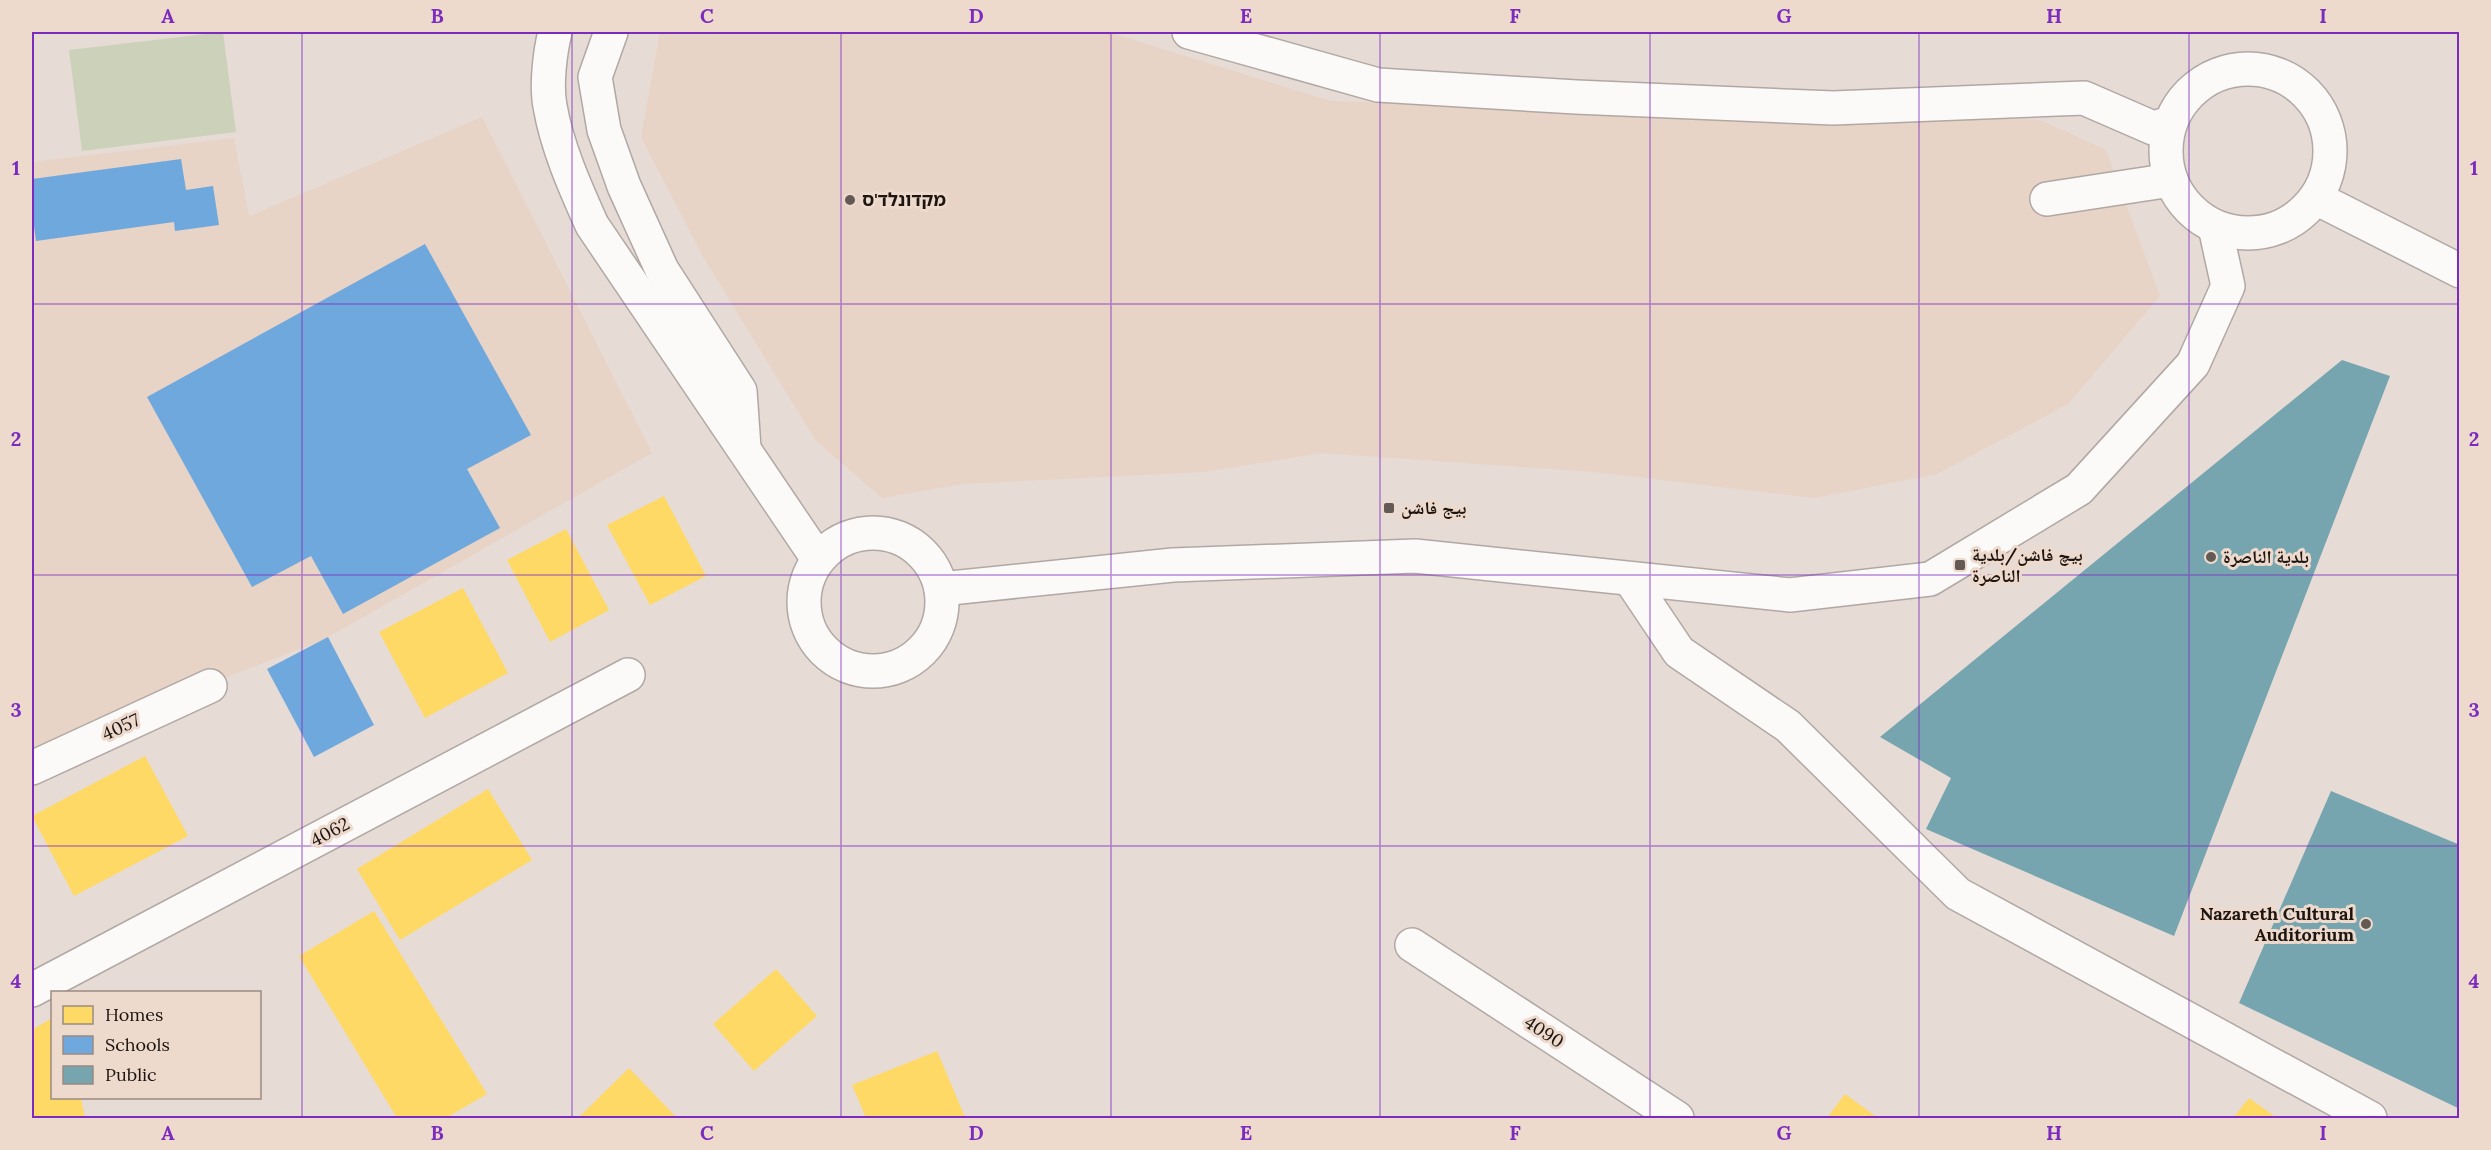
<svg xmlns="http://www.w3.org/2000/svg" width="2491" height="1150" font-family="Lora,'Noto Naskh Arabic','Noto Sans Hebrew',serif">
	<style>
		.built { fill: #e8d3c7 }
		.green { fill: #ccd2ba }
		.homes { fill: #ffd966 }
		.schools { fill: #6fa8dc }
		.public { fill: #76a5af }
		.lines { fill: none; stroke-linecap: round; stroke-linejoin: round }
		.minor-casing { stroke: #b1a8a4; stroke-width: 36 }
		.minor { stroke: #fbfaf9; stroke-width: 33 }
		.grid { fill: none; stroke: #7b2cbf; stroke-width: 1.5; stroke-opacity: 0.55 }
		.poi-dot { fill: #635a55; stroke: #eed9cd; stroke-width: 2 }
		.labels { text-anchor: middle; stroke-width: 6; stroke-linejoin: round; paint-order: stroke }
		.poi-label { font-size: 18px; font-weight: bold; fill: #1c1510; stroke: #eed9cd; text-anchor: start }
		.street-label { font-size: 18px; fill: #1c1510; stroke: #eed9cd }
		.neatline { fill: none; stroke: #7b2cbf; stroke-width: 2 }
		.grid-label { font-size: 20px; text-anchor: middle; font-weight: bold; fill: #7b2cbf }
	</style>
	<rect width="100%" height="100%" fill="#e6dbd5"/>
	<!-- built -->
	<g class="built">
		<path d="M660,32H1108L1331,101L2040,120L2106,150L2160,296L2068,404L1937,474L1814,498L1594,472L1321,453L1204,472L962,484L882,498L816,441L702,255L641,137Z"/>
		<path d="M482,117L652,453L321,641L32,751V162L234,138L249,216Z"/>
	</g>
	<!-- green -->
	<path class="green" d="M223,32L236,132L82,151L69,50Z"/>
	<!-- homes -->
	<g class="homes">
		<path d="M664,496L706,576L650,605L607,525Z"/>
		<path d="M566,529L609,610L550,642L507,560Z"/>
		<path d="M463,588L508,673L425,718L379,632Z"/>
		<path d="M145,756L188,836L74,896L32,816Z"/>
		<path d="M488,789L532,860L400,940L357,869Z"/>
		<path d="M374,911L487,1094L446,1118H397L299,956Z"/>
		<path d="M776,969L817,1016L754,1071L713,1024Z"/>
		<path d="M52,1018V1098H81L85,1118L32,1117V1030Z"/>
		<path d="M937,1051L965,1117L960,1118H866L852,1085Z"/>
		<path d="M629,1068L677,1118H578Z"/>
		<path d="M1845,1094L1878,1118H1827Z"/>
		<path d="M2249,1098L2277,1118H2233Z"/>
	</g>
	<!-- schools -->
	<g class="schools">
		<path d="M181,159L186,190L213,186L219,225L175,231L174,222L36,241L32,211V179Z"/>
		<path d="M425,244L531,435L467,469L500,528L343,614L311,556L252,587L147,397Z"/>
		<path d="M328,637L374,725L314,757L267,669Z"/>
	</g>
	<!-- public -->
	<g class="public">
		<path d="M2342,360L2390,376L2174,936L1926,829L1951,778L1880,737Z"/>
		<path d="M2331,791L2460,845V1109L2239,1003Z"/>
	</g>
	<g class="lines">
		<defs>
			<g id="minor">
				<path d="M555,32C550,52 546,85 550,106C557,147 575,187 592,225L818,559"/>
				<path d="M611,32L595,77L604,130L624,186L662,270L740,391L744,448"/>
				<path d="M1189,32L1378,85L1576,97L1833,108L2084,98L2153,128L2170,123"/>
				<circle cx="2248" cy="151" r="82"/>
				<path d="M2316,198L2460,271"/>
				<path d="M2047,199L2171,180"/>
				<circle cx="873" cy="602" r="69"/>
				<path d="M1630,579L1679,652L1788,726L1958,894L2370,1118"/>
				<path d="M941,589L1173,565L1415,556L1790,595L1930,579L2079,489L2193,364L2228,286L2215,227"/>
				<path d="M32,768L210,686"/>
				<path d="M1412,945L1677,1118"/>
				<path d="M32,990L628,675"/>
			</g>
		</defs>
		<!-- minor casing -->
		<use href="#minor" class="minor-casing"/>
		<!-- minor -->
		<use href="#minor" class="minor"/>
	</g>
	<!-- grid -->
	<path class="grid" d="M302,32V1118M572,32V1118M841,32V1118M1111,32V1118M1380,32V1118M1650,32V1118M1919,32V1118M2189,32V1118M32,304H2460M32,575H2460M32,846H2460"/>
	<!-- markers -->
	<g class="poi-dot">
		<circle cx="850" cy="200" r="6"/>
		<rect x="1383" y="502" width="12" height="12" rx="3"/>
		<circle cx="2211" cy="557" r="6"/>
		<rect x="1954" y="559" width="12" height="12" rx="3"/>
		<circle cx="2366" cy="924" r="6"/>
	</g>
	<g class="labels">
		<!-- poi labels -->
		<g class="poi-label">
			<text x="862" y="206">מקדונלד'ס</text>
			<text x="1401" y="514">بيج فاشن</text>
			<text x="1972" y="561">بيچ فاشن/بلدية<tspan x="1972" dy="21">الناصرة</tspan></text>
			<text x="2223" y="563">بلدية الناصرة</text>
			<text x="2354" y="920" text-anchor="end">Nazareth Cultural<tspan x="2354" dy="21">Auditorium</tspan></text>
		</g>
		<!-- street labels -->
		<g class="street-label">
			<text transform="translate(121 727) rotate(-25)" y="6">4057</text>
			<text transform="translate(330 832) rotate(-28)" y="6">4062</text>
			<text transform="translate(1544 1032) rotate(33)" y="6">4090</text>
		</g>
	</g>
	<!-- border -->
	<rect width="2491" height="1150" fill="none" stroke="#eed9cd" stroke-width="66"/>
	<!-- legend -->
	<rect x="51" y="991" width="210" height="108" fill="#eed9cd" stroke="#9a8b81" stroke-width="1.5"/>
	<rect x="63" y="1006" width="30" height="18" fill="#ffd966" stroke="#9a8b81" stroke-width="1.5"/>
	<text x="105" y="1021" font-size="18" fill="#1c1510">Homes</text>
	<rect x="63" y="1036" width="30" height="18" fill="#6fa8dc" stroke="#9a8b81" stroke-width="1.5"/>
	<text x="105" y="1051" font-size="18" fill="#1c1510">Schools</text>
	<rect x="63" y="1066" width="30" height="18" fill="#76a5af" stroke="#9a8b81" stroke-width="1.5"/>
	<text x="105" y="1081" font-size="18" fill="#1c1510">Public</text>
	<rect x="33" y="33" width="2425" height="1084" class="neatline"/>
	<g class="grid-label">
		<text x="168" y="23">A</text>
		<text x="437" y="23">B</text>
		<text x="707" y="23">C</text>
		<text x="976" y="23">D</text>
		<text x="1246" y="23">E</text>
		<text x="1515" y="23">F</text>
		<text x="1784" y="23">G</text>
		<text x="2054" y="23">H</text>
		<text x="2323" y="23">I</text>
		<text x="16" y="175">1</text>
		<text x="2474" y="175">1</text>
		<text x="16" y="446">2</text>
		<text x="2474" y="446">2</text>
		<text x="16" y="717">3</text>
		<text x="2474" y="717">3</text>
		<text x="16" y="988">4</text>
		<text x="2474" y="988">4</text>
		<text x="168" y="1140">A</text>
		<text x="437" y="1140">B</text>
		<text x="707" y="1140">C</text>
		<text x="976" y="1140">D</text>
		<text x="1246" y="1140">E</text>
		<text x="1515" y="1140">F</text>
		<text x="1784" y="1140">G</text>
		<text x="2054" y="1140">H</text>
		<text x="2323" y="1140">I</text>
	</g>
</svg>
